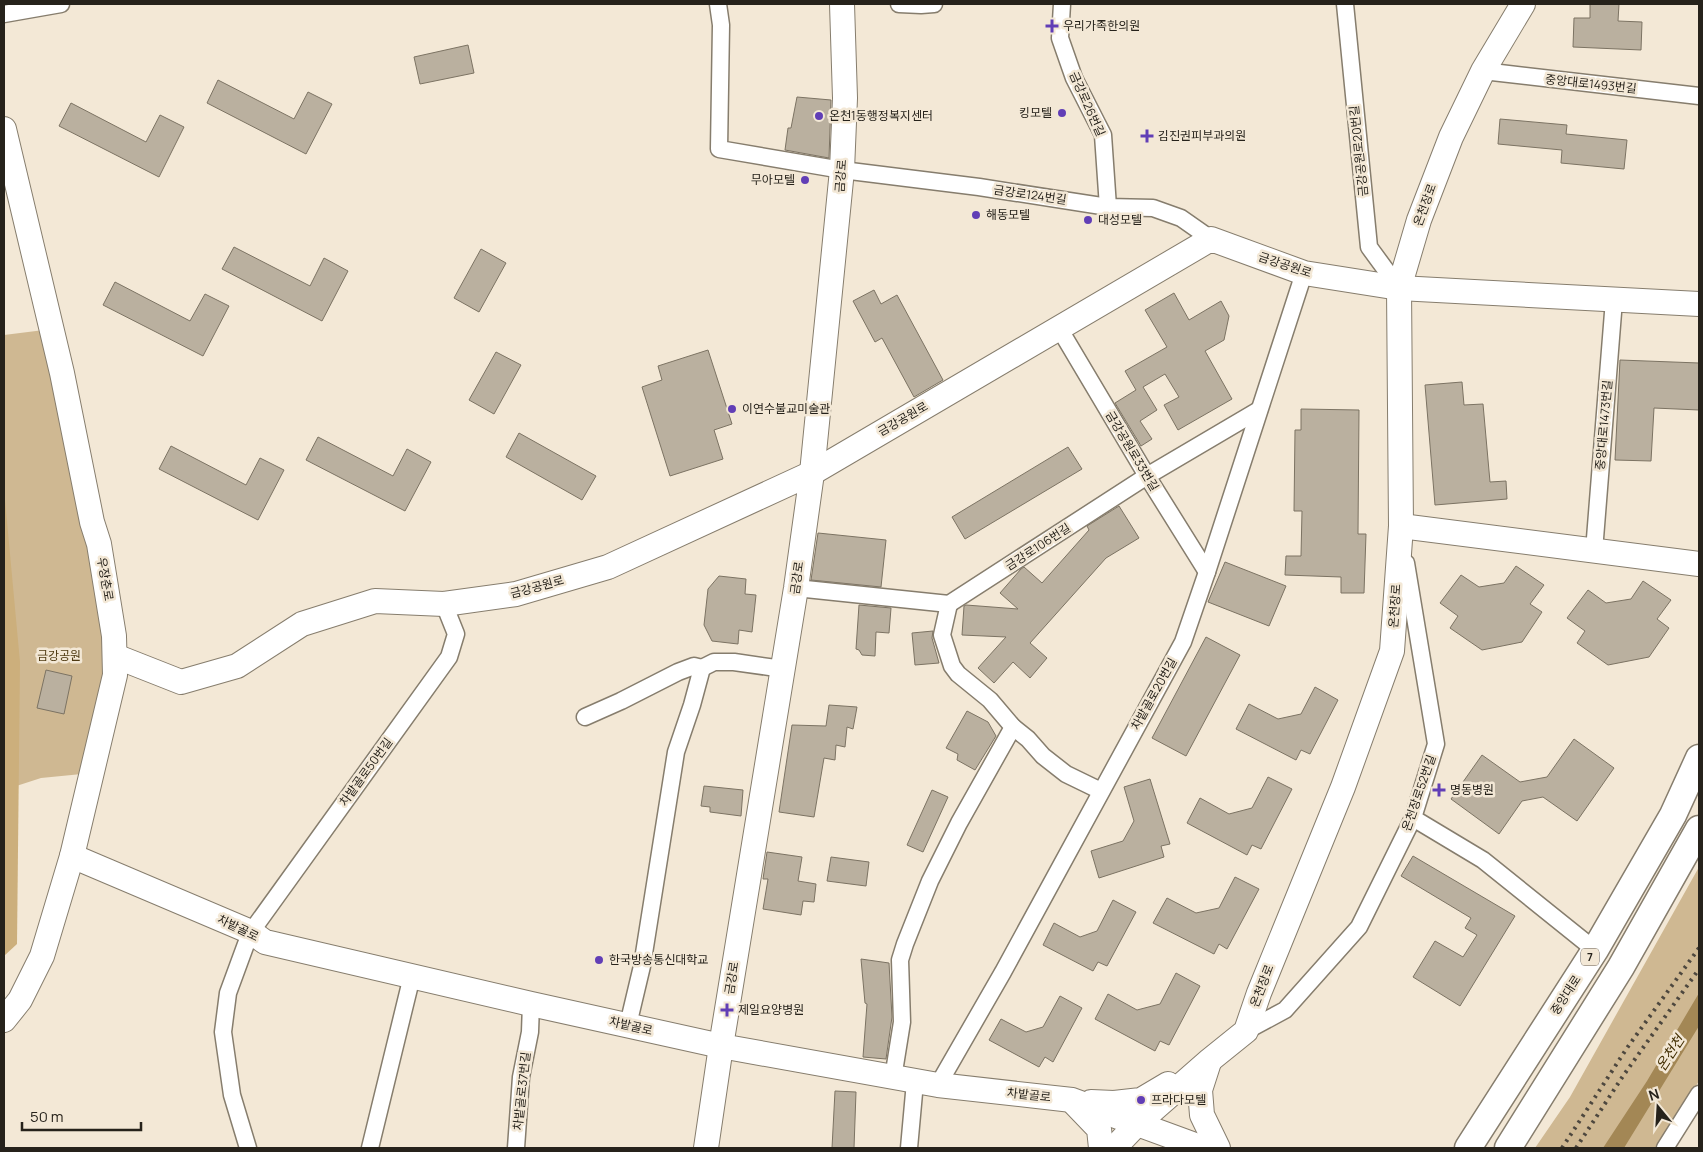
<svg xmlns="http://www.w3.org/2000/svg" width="1703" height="1152" font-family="Manrope,'Noto Sans KR',sans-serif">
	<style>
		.green { fill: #cfb892 }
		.forest { fill: #ccaf7c }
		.water { fill: #a38755 }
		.building { fill: #bab09f; stroke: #7c7363 }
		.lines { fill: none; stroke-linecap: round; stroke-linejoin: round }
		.street-casing { stroke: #867d6d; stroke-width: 19 }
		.secondary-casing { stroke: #867d6d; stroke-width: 26 }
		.primary-casing { stroke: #867d6d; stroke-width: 29 }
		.street { stroke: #fff; stroke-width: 16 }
		.secondary { stroke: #fff; stroke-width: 24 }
		.primary { stroke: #fff; stroke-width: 26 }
		.rail { stroke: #4d473e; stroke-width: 4; stroke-dasharray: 2.5 5; stroke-linecap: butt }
		.poi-dot { fill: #613eb6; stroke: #f3e8d6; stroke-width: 2 }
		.labels { text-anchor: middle; stroke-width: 5; stroke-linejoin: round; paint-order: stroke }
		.shield { fill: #f3e8d6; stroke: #645d53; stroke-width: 1 }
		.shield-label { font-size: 11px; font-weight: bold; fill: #26221b }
		.poi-label { font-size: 12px; fill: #26221b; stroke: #f3e8d6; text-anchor: start }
		.street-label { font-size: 12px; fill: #26221b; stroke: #f3e8d6 }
		.park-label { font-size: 12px; fill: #4f3a12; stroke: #f3e8d6 }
		.water-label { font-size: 14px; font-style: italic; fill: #412d01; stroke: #f3e8d6 }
	</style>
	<rect width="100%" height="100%" fill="#f3e8d6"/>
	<!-- green -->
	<g class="green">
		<path d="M52,329L115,656L92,773L41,778L4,790V335Z"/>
		<path d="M1699,867V1081L1656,1148H1535L1570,1097Z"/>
	</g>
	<!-- forest -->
	<path class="forest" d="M4,489L20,662L17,944L4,956Z"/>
	<!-- water -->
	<path class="water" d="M1699,993V1026L1624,1148H1603L1647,1081Z"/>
	<!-- building -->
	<g class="building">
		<path d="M1590,4H1619L1618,21L1642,22L1641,50L1573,47L1574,18H1590Z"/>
		<path d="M468,45L474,73L420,84L414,57Z"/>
		<path d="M218,80L294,119L308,92L332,104L306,154L207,103Z"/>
		<path d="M797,97L831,100L829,158L785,150L788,128H791Z"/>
		<path d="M71,103L146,142L160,115L184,127L159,177L59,126Z"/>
		<path d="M1500,119L1567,125L1566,134L1627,140L1624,169L1561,163L1562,150L1498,144Z"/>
		<path d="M234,247L310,286L324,258L348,271L322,321L222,269Z"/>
		<path d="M481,249L506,263L479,312L454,298Z"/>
		<path d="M115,282L190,321L205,294L229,306L203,356L103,305Z"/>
		<path d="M874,290L881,304L897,295L943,380L914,397L882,338L875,342L853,301Z"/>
		<path d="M1174,293L1189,320L1221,301L1229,316L1224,340L1205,351L1232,399L1178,430L1164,405L1179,397L1165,374L1143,387L1157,410L1140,421L1152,439L1141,446L1115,403L1136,390L1125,371L1167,347L1145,310Z"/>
		<path d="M708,350L732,424L714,430L723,459L670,476L642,387L662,380L658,366Z"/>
		<path d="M496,352L521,365L494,414L469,400Z"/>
		<path d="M1620,360L1699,363V410L1654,408L1651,461L1615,460Z"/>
		<path d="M1462,382L1464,405L1483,404L1490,482L1506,481L1507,499L1435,505L1425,385Z"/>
		<path d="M1301,409L1359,410L1358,534H1366L1364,593H1341V577L1285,575L1286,556H1301L1302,511H1294L1295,430H1301Z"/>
		<path d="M519,433L596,476L582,500L506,457Z"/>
		<path d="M318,437L393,476L407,449L431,462L405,511L306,460Z"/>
		<path d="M171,446L246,485L260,458L284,470L258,520L159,469Z"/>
		<path d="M1068,447L1082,469L965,539L952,517Z"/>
		<path d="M1119,506L1139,538L1106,558L1030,643L1047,658L1030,678L1013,662L994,683L978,668L1006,637L962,635L964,606L966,605L1018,609L1000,593L1021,569L1024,567L1042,583L1089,530L1087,526Z"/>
		<path d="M818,533L886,540L881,587L811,580Z"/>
		<path d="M1225,562L1286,586L1269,626L1208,602Z"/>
		<path d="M1516,566L1544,585L1530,604L1542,612L1522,642L1482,650L1450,628L1458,616L1440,603L1461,575L1479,587L1504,583Z"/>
		<path d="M719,576L746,579L745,594L756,595L752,632L739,630L738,644L712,641L704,625L708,589Z"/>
		<path d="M1643,581L1671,600L1657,619L1669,628L1649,657L1608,665L1577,643L1585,631L1567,618L1588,590L1606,603L1631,599Z"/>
		<path d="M859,605L891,608L889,633L876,632L875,656L862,655L859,650L856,649Z"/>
		<path d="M933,631L932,638L939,663L915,665L912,633Z"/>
		<path d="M1206,637L1240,655L1186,756L1152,738Z"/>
		<path d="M46,670L72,676L64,714L37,708Z"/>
		<path d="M1315,687L1338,700L1310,754L1301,750L1296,760L1236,729L1249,704L1278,719L1301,714Z"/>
		<path d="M829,705L857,707L853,729L847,727L845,747L836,745L835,760L824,758L814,817L779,812L792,725L826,726Z"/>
		<path d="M967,711L988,722L996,736L975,770L957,760L958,754L946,748Z"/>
		<path d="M1574,739L1614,768L1577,821L1543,797L1522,801L1499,834L1451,799L1482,755L1520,782L1547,777Z"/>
		<path d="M1268,777L1292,789L1261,849L1252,845L1247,855L1187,823L1200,798L1229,814L1252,808Z"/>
		<path d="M1150,779L1170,844L1161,846L1164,857L1099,878L1091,851L1123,841L1134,821L1124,787Z"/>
		<path d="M704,786L743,790L741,816L710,812V807L701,806Z"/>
		<path d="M932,790L948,797L923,852L907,845Z"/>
		<path d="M767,852L802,857L798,881L816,884L814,902L803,901L801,915L763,909L768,879H763Z"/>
		<path d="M1413,856L1515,916L1460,1006L1413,977L1435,941L1463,957L1477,935L1465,928L1471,918L1401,876Z"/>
		<path d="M831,857L869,862L866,886L827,881Z"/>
		<path d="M1235,877L1259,889L1227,949L1219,944L1214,954L1153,923L1167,898L1196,913L1219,908Z"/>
		<path d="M1113,900L1136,912L1107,966L1098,962L1093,971L1043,945L1054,923L1080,937L1097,931Z"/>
		<path d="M861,959L889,963L892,1017L886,1059L863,1057L867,1004L865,1003Z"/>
		<path d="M1176,973L1200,986L1169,1045L1160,1041L1155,1051L1095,1019L1108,994L1137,1010L1160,1004Z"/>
		<path d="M1060,996L1082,1008L1053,1062L1045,1057L1039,1067L989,1040L1001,1019L1026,1032L1043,1027Z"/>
		<path d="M835,1091L856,1092L854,1148H832Z"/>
	</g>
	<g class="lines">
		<defs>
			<g id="street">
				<path d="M718,4L721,25L719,149L842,170L979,187L1108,207L1153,208L1181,218L1211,239"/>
				<path d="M899,4L921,5L934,4"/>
				<path d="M1062,4L1060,38L1074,78L1103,135L1108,207"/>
				<path d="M1345,4L1369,247L1399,288"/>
				<path d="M4,14L61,4"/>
				<path d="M1483,71L1699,96"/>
				<path d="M1059,328L1147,476L1207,572"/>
				<path d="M1594,551L1614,300"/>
				<path d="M796,588L949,604L1147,476L1259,410"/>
				<path d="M702,668L714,662H734L783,669"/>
				<path d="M585,717L621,701L678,672L694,666L702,668L692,705L676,752L642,966L628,1025"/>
				<path d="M1013,727L1028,739L1043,756L1066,774L1101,791"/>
				<path d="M1413,818L1483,860L1595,950"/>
				<path d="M1246,1031L1285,1010L1359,927L1413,818L1436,744L1406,563"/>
				<path d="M893,1078L902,1022L900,960L905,944L930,881L959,823L1013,727L990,700L958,674L952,666L942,635L949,604"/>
				<path d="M938,1085L1003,972L1183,642L1207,572L1304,273"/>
				<path d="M248,1148L232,1095L223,1032L228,993L246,944L251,932L449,657L456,634L444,604"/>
				<path d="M370,1148L412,976"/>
				<path d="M516,1148L521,1077L530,1032L531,1004"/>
				<path d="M909,1148L915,1082"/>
				<path d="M1665,1148L1699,1094"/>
			</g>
			<g id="secondary">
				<path d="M4,129L62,373L92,522L99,544L114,636L115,675L72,856L42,956L20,1000L4,1020"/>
				<path d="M1401,526L1699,564"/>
				<path d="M115,656L181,682L237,666L302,624L375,601L444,604L516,594L608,567L812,473L1211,239L1304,273L1399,288L1699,304"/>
				<path d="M72,856L251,932L265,942L531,1004L721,1046L938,1085L1072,1100L1203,1148"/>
				<path d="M1209,1062L1200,1090L1202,1115L1218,1148"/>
				<path d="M1091,1102L1114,1103L1141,1100L1168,1084"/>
				<path d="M1075,1104L1099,1129L1101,1148"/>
				<path d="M706,1148L721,1046L796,588L812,473L842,170L845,98L842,4"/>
				<path d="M1114,1148L1137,1124L1210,1060L1246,1031L1259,993L1343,787L1392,651L1401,526L1399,288L1419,220L1451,137L1483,71L1523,4"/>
			</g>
			<g id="primary">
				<path d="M1468,1148L1595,950L1673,815L1699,758"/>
				<path d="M1508,1148L1621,967L1699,829"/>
			</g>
		</defs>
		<!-- street casing -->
		<use href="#street" class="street-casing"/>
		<!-- secondary casing -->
		<use href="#secondary" class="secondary-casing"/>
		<!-- primary casing -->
		<use href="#primary" class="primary-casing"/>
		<!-- street -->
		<use href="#street" class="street"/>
		<!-- secondary -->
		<use href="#secondary" class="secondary"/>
		<!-- primary -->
		<use href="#primary" class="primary"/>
		<!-- rail -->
		<g class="rail">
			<path d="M1562,1148L1627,1048L1699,948"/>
			<path d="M1576,1148L1623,1076L1699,969"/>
		</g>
	</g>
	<!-- markers -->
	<g class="poi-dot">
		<path d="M1049.5 18.5h5v5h5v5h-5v5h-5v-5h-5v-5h5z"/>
		<circle cx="1062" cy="113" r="5"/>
		<circle cx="819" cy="116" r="5"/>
		<path d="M1144.5 128.5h5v5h5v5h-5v5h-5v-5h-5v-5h5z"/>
		<circle cx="805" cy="180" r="5"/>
		<circle cx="976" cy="215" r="5"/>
		<circle cx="1088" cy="220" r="5"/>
		<circle cx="732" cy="409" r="5"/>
		<path d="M1436.5 782.5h5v5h5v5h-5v5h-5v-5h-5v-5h5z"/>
		<circle cx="599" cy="960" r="5"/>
		<path d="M724.5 1002.5h5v5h5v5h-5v5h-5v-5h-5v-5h5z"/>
		<circle cx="1141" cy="1100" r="5"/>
	</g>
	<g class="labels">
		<!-- shield labels -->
		<rect class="shield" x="1581" y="948.5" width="18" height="17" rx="4"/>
		<g class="shield-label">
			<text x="1590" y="961">7</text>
		</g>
		<!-- poi labels -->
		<g class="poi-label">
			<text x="1063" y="30">우리가족한의원</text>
			<text x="1052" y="117" text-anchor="end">킹모텔</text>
			<text x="829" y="120">온천1동행정복지센터</text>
			<text x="1158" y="140">김진권피부과의원</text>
			<text x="795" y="184" text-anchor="end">무아모텔</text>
			<text x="986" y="219">해동모텔</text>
			<text x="1098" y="224">대성모텔</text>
			<text x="742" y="413">이연수불교미술관</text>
			<text x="1450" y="794">명동병원</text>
			<text x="609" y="964">한국방송통신대학교</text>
			<text x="738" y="1014">제일요양병원</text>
			<text x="1151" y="1104">프라다모텔</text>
		</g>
		<!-- street labels -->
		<g class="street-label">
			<text transform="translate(1591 84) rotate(6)" y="4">중앙대로1493번길</text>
			<text transform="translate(1087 104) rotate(66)" y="4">금강로26번길</text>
			<text transform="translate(1359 151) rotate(-96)" y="4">금강공원로20번길</text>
			<text transform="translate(841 176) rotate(-86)" y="4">금강로</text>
			<text transform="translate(1030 195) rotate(8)" y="4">금강로124번길</text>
			<text transform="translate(1425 205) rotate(-70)" y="4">온천장로</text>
			<text transform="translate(1285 265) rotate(18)" y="4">금강공원로</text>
			<text transform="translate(903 419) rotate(-30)" y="4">금강공원로</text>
			<text transform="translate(1604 425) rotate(-85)" y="4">중앙대로1473번길</text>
			<text transform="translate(1132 451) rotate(59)" y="4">금강공원로33번길</text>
			<text transform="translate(1038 547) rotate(-33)" y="4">금강로106번길</text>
			<text transform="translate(797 578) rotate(-82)" y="4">금강로</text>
			<text transform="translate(105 579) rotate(80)" y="4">우장춘로</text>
			<text transform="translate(537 587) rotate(-15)" y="4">금강공원로</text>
			<text transform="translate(1395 606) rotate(-86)" y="4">온천장로</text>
			<text transform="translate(1154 694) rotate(-61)" y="4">차밭골로20번길</text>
			<text transform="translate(366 772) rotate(-54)" y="4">차밭골로50번길</text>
			<text transform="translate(1419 793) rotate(-71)" y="4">온천장로52번길</text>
			<text transform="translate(238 928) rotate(26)" y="4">차밭골로</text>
			<text transform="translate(732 978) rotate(-81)" y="4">금강로</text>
			<text transform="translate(1262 986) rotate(-69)" y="4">온천장로</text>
			<text transform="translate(1566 995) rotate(-57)" y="4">중앙대로</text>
			<text transform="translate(631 1026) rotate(13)" y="4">차밭골로</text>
			<text transform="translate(522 1091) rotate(-84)" y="4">차밭골로37번길</text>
			<text transform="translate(1029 1095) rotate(6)" y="4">차밭골로</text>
		</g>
		<!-- park labels -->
		<g class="park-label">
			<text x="59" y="660">금강공원</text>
		</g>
		<!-- water labels -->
		<g class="water-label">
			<text transform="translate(1670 1053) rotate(-57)" y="5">온천천</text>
		</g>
	</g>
	<!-- border -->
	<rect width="1703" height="1152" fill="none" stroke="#26221b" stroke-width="10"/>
	<!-- north arrow -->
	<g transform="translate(1658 1107) rotate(342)" stroke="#f3e8d6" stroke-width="4" paint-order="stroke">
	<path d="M0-4L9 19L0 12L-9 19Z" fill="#26221b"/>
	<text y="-8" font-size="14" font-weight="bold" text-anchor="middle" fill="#26221b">N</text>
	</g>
	<!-- scale -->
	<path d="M22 1122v8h119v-8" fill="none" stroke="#26221b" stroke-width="2.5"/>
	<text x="30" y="1122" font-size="15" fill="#26221b" stroke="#f3e8d6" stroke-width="4" paint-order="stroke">50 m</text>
</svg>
